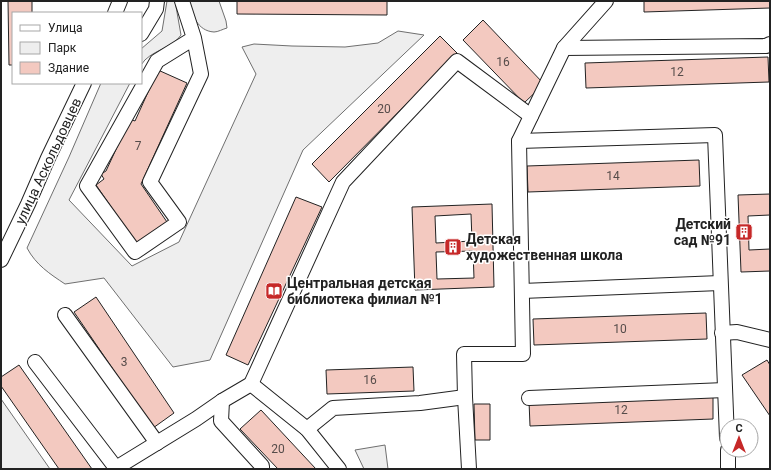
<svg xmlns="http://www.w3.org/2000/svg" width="771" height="470" font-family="Roboto,sans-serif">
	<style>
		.green { fill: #eee; stroke: #6f6f6f }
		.building { fill: #f3c9c0; stroke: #222; fill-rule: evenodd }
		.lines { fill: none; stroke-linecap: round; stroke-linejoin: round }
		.minor-casing { stroke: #222; stroke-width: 16 }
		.minor { stroke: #fff; stroke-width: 14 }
		.labels { text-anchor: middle; stroke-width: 3; stroke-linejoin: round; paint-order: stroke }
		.number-label { font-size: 12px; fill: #564c4a }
		.street-label { font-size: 14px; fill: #222; stroke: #fff }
		.poi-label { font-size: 14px; font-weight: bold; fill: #222; stroke: #fff; text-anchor: start }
	</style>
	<rect width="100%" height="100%" fill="#fff"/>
	<!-- green -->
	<g class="green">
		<path d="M167,1H175L181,35C172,49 150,50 141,65V49L162,31Z"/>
		<path d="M188,1H219L226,21L227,28C223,29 218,32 214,32C197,31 192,14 188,1Z"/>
		<path d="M398,31L424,35L303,150L210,360L173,367L104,278L65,284C50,274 36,265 27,248L69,157L101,83H130L69,200L132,266L179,242L256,74L242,47L254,44L292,46L345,47L378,43Z"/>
		<path d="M1,399L50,469H1Z"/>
		<path d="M385,445L388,469H364L355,450Z"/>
	</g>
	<!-- building -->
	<g class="building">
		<path d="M8,1H32V13H13V65H9Z"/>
		<path d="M237,1H387V15L237,14Z"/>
		<path d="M644,1H770V8L644,12Z"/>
		<path d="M483,20L544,84L524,103L463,40Z"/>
		<path d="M440,36L457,53L329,182L312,164Z"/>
		<path d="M768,57L769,82L586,88L585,63Z"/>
		<path d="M158,70L187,83L141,184L167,222L136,243L96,185L104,179L101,174L106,171L130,119L135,121Z"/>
		<path d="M699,160L700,186L528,192L527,166Z"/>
		<path d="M770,194V215L748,216L749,250L770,249V271L741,272L738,195Z"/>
		<path d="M296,197L322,207L248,365L226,355Z"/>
		<path d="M492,204L494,287L415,290L412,207ZM471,214L472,241L436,243L435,216ZM473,251L474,278L437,279L436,252Z"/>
		<path d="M96,297L174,413L153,428L74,312Z"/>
		<path d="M706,313L707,339L534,345L533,319Z"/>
		<path d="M767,360L770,365V416L742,375Z"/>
		<path d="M19,365L92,469H59L1,386V377Z"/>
		<path d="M413,367L414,391L327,394L326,370Z"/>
		<path d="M713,395V419L530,426L529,401Z"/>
		<path d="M474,404H490V440H475Z"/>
		<path d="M261,410L316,469H278L240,429Z"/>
	</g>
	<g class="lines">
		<defs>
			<g id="minor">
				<path d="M182,1L194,38L201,74L150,182L179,222L135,252L87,186L157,61L194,38"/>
				<path d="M115,13L120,1"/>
				<path d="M141,34L156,9L157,1"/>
				<path d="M564,48L766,46L770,44"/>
				<path d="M519,141L715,135L727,438"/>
				<path d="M1,260L28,204L48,158L84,83"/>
				<path d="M522,291L720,283"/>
				<path d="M65,315L157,443"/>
				<path d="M722,333L737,332L770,340"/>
				<path d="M35,362L116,468L196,419L222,401L251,384L343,182L457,61L531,116"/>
				<path d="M251,384L307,429L339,469"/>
				<path d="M529,398L725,390"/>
				<path d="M222,401L221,421L262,466V469"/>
				<path d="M307,429L333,408L420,403L465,397"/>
				<path d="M728,450V469"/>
				<path d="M469,469L465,397L464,354H523L519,141L564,48L606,1"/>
			</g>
		</defs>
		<!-- minor casing -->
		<use href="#minor" class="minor-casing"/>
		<!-- minor -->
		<use href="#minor" class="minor"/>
	</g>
	<!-- icons -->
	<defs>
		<symbol id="building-square" viewBox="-11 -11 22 22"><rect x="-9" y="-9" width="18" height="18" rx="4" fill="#c62828" stroke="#fff"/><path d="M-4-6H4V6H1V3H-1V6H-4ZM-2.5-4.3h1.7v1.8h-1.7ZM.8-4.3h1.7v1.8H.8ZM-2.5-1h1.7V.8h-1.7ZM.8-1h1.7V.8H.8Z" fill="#fff"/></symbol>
		<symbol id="library-square" viewBox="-11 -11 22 22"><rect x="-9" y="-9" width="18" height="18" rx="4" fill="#c62828" stroke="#fff"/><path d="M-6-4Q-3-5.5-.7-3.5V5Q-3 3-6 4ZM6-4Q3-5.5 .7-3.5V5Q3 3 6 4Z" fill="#fff"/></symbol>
	</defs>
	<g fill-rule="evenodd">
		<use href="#building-square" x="734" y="222" width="20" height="20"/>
		<use href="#building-square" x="443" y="237" width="20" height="20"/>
		<use href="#library-square" x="264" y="281" width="20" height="20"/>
	</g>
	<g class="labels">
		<!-- number labels -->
		<g class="number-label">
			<text x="503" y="66">16</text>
			<text x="677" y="76">12</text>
			<text x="384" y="113">20</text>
			<text x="138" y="150">7</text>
			<text x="613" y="180">14</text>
			<text x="620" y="333">10</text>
			<text x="124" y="366">3</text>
			<text x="370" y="384">16</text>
			<text x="621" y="414">12</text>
			<text x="278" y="453">20</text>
		</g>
		<!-- street labels -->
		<g class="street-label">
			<text transform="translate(48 161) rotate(-65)" y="5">улица Аскольдовцев</text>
		</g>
		<!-- poi labels -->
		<g class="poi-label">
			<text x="731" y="229" text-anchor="end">Детский<tspan x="731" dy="16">сад №91</tspan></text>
			<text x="466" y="244">Детская<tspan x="466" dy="16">художественная школа</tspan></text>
			<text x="287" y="288">Центральная детская<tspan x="287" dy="16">библиотека филиал №1</tspan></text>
		</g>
	</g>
	<!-- border -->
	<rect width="771" height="470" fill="none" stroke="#222222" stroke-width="4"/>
	<!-- legend -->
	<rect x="12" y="12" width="130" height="72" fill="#ffffff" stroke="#a7a7a7"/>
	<rect x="20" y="25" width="20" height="6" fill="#ffffff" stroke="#a7a7a7"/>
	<text x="48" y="32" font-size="12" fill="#222222">Улица</text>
	<rect x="20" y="42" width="20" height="12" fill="#eeeeee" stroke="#a7a7a7"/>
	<text x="48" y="52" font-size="12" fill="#222222">Парк</text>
	<rect x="20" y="62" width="20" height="12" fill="#f3c9c0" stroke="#a7a7a7"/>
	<text x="48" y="72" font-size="12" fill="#222222">Здание</text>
	<!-- north arrow -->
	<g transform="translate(739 438)"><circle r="19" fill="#ffffff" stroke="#a7a7a7"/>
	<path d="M0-3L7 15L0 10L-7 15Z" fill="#c62828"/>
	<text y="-6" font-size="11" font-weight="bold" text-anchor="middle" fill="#222222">С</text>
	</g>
</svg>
